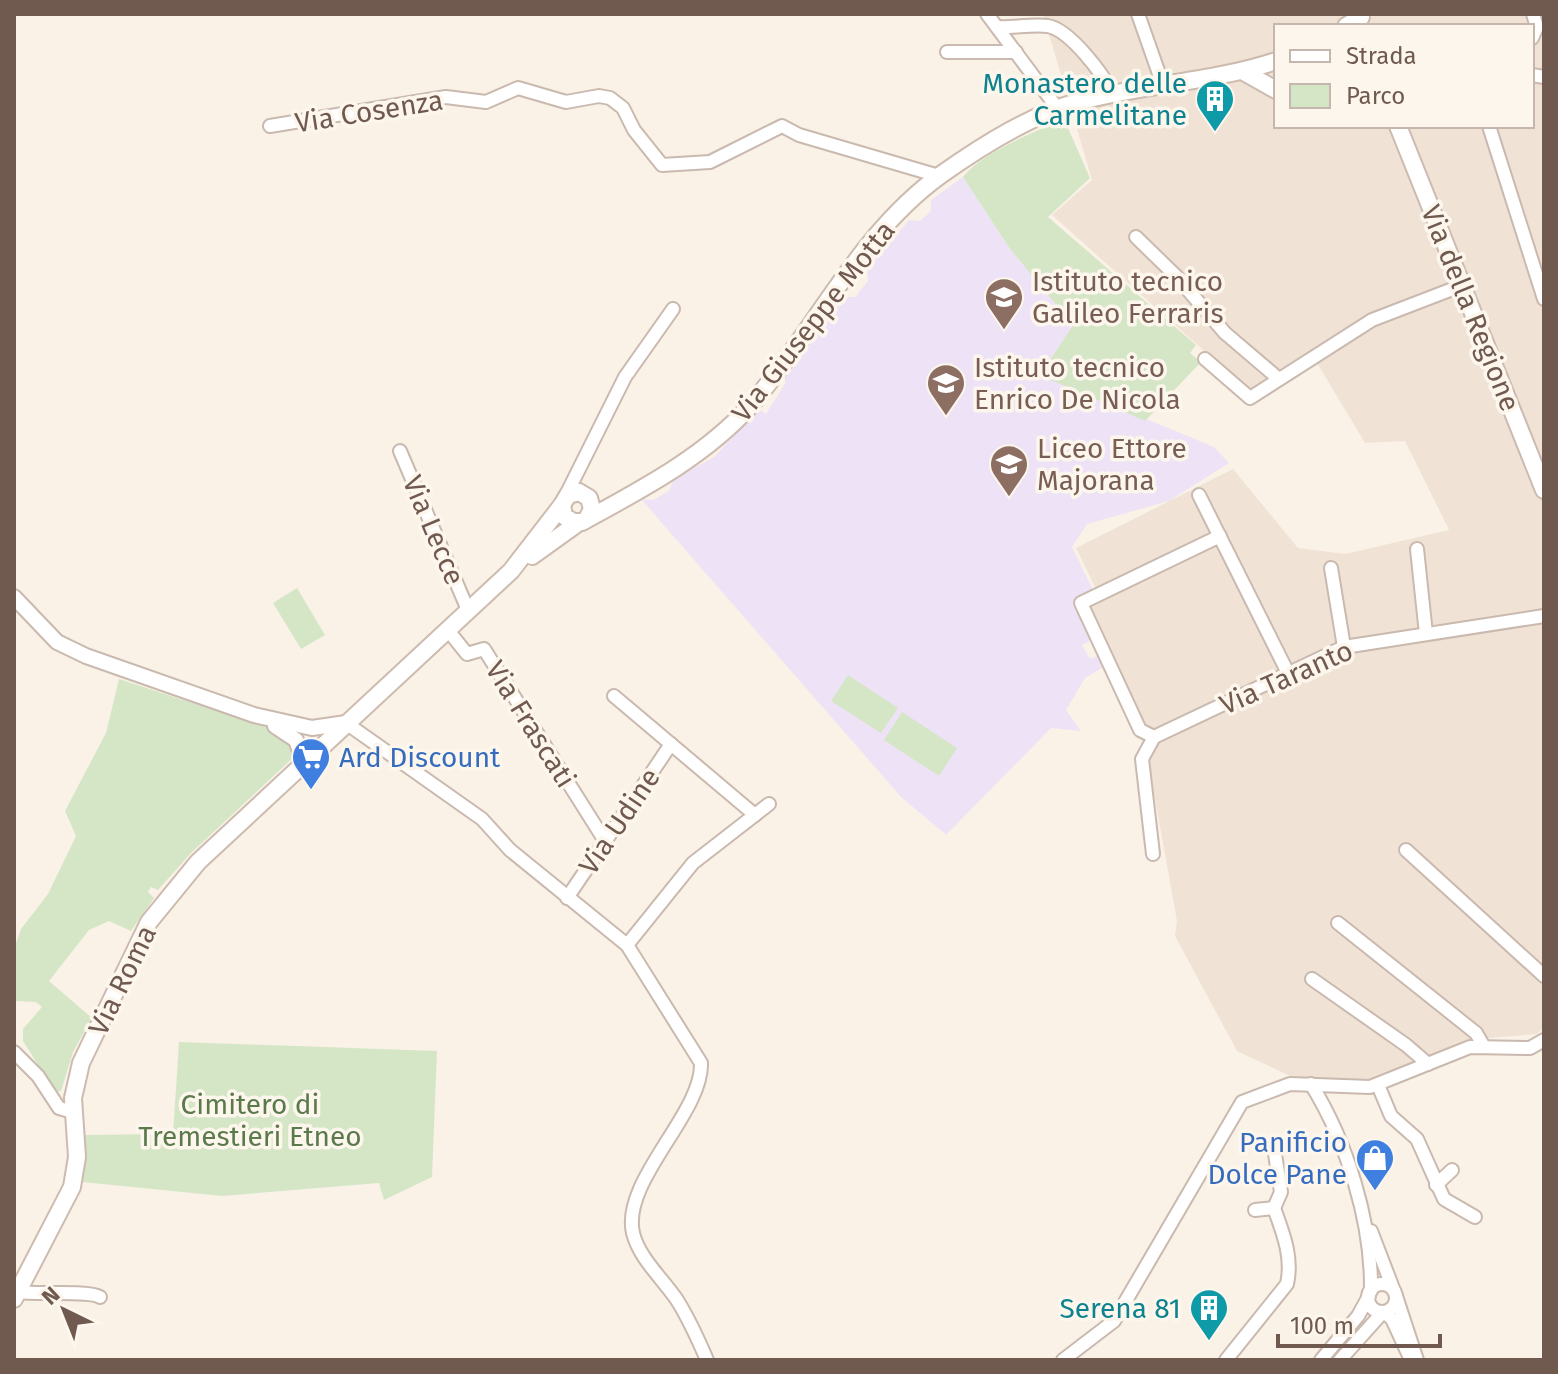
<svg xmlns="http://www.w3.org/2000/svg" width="1558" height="1374" font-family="'Fira Sans',sans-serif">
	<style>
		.residential { fill: #f0e3d6; fill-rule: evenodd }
		.education { fill: #eee3f6 }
		.green { fill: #d5e6c7 }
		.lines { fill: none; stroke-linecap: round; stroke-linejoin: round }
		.minor-casing { stroke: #cab9ae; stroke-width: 16 }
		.tertiary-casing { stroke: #cab9ae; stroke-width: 18 }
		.secondary-casing { stroke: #cebbaf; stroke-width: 20 }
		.minor { stroke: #fff; stroke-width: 12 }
		.tertiary { stroke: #fff; stroke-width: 14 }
		.secondary { stroke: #fff; stroke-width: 16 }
		.labels { text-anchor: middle; stroke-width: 7; stroke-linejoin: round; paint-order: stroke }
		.culture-label { font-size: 28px; fill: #0d838f; stroke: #fdf6ed; text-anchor: end }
		.street-label { font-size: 28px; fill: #70594e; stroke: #fdf6ed }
		.education-label { font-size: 28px; fill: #785e54; stroke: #fdf6ed; text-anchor: start }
		.shop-label { font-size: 28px; fill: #366cbe; stroke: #fdf6ed; text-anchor: start }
		.park-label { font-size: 28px; fill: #5b7a4b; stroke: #fdf6ed }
	</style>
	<rect width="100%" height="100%" fill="#faf2e7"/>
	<!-- residential -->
	<path class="residential" d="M1043,14H1544V1027L1537,1034L1466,1040L1388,1075L1355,1083L1290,1076L1237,1051L1175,936L1177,921L1145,743L1078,600L1097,591L1076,548L1233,469L1298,548L1345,554L1449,530L1405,441L1365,443L1317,363L1250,392L1052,215L1092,180ZM1276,26H1532V126H1276Z"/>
	<!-- education -->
	<path class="education" d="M963,177L1010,249L1073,325L1040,375L1214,447L1229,463L1169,501L1087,524L1072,547L1094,592L1074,598L1093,639L1082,645L1090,659L1100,655L1105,666L1085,678L1066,710L1081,731L1051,728L946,835L901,797L641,499L653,500L669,491L673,480L714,457L759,409L766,414L786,382L784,379L844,297H855L868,281L867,270L909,220L920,221L931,211V200Z"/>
	<!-- green -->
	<g class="green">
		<path d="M1064,119L1090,178L1048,217L1196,345L1190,353L1201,362L1145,421L1040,375L1073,325L1010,249L963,177C981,153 1036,131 1064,119Z"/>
		<path d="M297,588L325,635L301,649L273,603Z"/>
		<path d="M848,675L898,708L881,733L831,701Z"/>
		<path d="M119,679L266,727L288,738L295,756L191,853L158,890L151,887L148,892L154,898L131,931L109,921L89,930L49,981L92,1018L73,1052L61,1091L55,1092L23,1041V1029L42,1007L36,1002L16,1001L14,949L21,929L48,894L76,836L65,811L106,733Z"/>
		<path d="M902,712L957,748L939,776L884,740Z"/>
		<path d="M179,1042L437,1051L432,1177L384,1200L379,1183L222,1196L82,1182L83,1135L173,1134Z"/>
	</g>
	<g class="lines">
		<defs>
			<g id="minor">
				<path d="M987,14L1058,109"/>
				<path d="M1138,14L1163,85"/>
				<path d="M997,27C1013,28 1032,24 1048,26C1070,30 1103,74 1113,94"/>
				<path d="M1532,38L1537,27L1533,14"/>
				<path d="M947,52H1016"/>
				<path d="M1532,75L1544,77"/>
				<path d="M270,126L446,97L486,102L518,88L566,102L599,96L610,98L623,108L634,130L662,165L710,162L782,126L799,135L939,176"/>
				<path d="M1489,126L1544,299"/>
				<path d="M1136,237L1176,276L1225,333L1279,379"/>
				<path d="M1205,359L1250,398L1372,320L1463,285"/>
				<path d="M400,451L468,610"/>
				<path d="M1199,495L1288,673"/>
				<path d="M564,499L625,377L673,309"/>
				<path d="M1417,549L1426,634"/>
				<path d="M1331,568L1344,647"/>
				<path d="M447,629L467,654L484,649L605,841"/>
				<path d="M614,696L755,815"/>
				<path d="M346,723L482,819L510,850L627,945L701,1063C703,1113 621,1181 633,1233C639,1258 662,1278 677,1300C689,1319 698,1339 707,1360"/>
				<path d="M1154,737L1140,730L1081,603L1220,536"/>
				<path d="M1406,850L1544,976"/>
				<path d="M1153,854L1142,759L1154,737L1344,647L1544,616"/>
				<path d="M567,898L671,744"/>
				<path d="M1338,923L1476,1033L1483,1045"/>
				<path d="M627,945L693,863L769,804"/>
				<path d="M1312,979L1406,1045L1428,1064"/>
				<path d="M14,1052L38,1076L59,1108L73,1112"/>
				<path d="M1311,1084C1347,1142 1372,1222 1371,1291"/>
				<path d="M1378,1085L1391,1116L1417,1139L1444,1199L1475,1217"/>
				<path d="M1436,1185L1452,1170"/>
				<path d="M1274,1208L1281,1192L1275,1154"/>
				<path d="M1255,1210L1274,1208"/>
				<path d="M1371,1231L1394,1291"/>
				<circle cx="1382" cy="1298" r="14"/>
				<path d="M18,1292C37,1295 89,1290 100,1297"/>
				<path d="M1396,1296L1417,1360"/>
				<path d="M1384,1312L1392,1319L1411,1360"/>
				<path d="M1063,1360L1114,1321L1242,1102L1290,1084L1370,1087L1470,1047L1530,1048L1544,1040"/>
				<path d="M1226,1360L1287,1284C1293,1257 1283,1233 1274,1208"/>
				<path d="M1321,1360L1358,1316L1369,1296"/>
				<path d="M1340,1360L1383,1312"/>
			</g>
			<g id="tertiary">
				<path d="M14,597L57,642L86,656L254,715L312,728L346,723"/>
				<path d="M275,726L296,740L304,762"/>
			</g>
			<g id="secondary">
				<path d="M1346,26L1361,17"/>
				<path d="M1244,72L1276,90"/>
				<path d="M1398,126L1544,490"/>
				<path d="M587,519L592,509L589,498L579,492L568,495L562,505L564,516L573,522H582C642,489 704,457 750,406C816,330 858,234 942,174C983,145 1032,114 1081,101C1146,84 1212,82 1276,61"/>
				<path d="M532,556L578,523"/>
				<path d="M14,1299L72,1187L77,1157L73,1098L81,1063L149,922L198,862L511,571L562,505"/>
			</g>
		</defs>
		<!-- minor casing -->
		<use href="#minor" class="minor-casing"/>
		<!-- tertiary casing -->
		<use href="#tertiary" class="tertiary-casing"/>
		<!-- secondary casing -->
		<use href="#secondary" class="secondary-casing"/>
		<!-- minor -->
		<use href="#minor" class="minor"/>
		<!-- tertiary -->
		<use href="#tertiary" class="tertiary"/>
		<!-- secondary -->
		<use href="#secondary" class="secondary"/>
	</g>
	<!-- icons -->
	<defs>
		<symbol id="building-pin" viewBox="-11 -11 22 30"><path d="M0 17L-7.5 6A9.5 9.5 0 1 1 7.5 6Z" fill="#0f9aa8" stroke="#fdf6ed"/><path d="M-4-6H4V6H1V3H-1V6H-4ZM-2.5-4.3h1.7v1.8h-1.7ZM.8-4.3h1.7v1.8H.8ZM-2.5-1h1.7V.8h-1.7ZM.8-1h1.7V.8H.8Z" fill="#fff"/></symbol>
		<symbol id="school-pin" viewBox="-11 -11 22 30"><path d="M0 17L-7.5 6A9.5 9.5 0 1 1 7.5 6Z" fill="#8d6e63" stroke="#fdf6ed"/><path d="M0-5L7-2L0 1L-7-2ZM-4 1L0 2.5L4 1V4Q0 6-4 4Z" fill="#fff"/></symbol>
		<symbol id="supermarket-pin" viewBox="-11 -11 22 30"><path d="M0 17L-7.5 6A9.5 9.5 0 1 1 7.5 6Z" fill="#3f7fe0" stroke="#fdf6ed"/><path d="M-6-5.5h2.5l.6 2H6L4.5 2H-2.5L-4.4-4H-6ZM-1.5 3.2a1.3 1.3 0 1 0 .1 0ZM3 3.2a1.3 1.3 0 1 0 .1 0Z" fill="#fff"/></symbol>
		<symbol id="shop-pin" viewBox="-11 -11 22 30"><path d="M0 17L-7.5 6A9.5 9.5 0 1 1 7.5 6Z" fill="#3f7fe0" stroke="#fdf6ed"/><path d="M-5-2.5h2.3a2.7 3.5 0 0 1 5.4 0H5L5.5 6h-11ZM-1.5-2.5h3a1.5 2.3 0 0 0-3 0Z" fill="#fff"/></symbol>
	</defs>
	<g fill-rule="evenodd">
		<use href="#building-pin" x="1193" y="77" width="44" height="60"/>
		<use href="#school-pin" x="982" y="275" width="44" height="60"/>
		<use href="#school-pin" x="924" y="361" width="44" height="60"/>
		<use href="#school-pin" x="987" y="442" width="44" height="60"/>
		<use href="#supermarket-pin" x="289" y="735" width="44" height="60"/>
		<use href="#shop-pin" x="1353" y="1136" width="44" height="60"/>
		<use href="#building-pin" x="1187" y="1286" width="44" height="60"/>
	</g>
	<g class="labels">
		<!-- culture labels -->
		<g class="culture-label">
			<text x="1187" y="93">Monastero delle<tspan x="1187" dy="32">Carmelitane</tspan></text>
			<text x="1181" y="1318">Serena 81</text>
		</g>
		<!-- street labels -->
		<g class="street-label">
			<text transform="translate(369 111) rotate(-9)" y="10">Via Cosenza</text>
			<text transform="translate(1471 308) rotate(68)" y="10">Via della Regione</text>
			<text transform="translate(813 321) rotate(-52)" y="10">Via Giuseppe Motta</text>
			<text transform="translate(434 530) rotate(67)" y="10">Via Lecce</text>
			<text transform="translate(1286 677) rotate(-24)" y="10">Via Taranto</text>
			<text transform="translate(531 724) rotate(58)" y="10">Via Frascati</text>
			<text transform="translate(619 821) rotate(-56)" y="10">Via Udine</text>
			<text transform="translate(122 980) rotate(-64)" y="10">Via Roma</text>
		</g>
		<!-- education labels -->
		<g class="education-label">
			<text x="1032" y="291">Istituto tecnico<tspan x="1032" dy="32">Galileo Ferraris</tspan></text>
			<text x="974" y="377">Istituto tecnico<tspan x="974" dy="32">Enrico De Nicola</tspan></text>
			<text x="1037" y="458">Liceo Ettore<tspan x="1037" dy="32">Majorana</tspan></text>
		</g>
		<!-- shop labels -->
		<g class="shop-label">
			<text x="339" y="767">Ard Discount</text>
			<text x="1347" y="1152" text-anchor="end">Panificio<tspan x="1347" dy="32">Dolce Pane</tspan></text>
		</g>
		<!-- park labels -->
		<g class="park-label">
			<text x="250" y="1114">Cimitero di<tspan x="250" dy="32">Tremestieri Etneo</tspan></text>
		</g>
	</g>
	<!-- border -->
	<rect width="1558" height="1374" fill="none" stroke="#70594e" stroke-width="32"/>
	<!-- legend -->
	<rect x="1274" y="24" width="260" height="104" fill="#fdf6ed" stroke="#c5b7ad" stroke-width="2"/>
	<rect x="1290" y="50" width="40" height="12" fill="#ffffff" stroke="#c5b7ad" stroke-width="2"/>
	<text x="1346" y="64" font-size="24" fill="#70594e">Strada</text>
	<rect x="1290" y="84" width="40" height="24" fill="#d5e6c7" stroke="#c5b7ad" stroke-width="2"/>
	<text x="1346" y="104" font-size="24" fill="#70594e">Parco</text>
	<!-- north arrow -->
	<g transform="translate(64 1310) rotate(317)" stroke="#fdf6ed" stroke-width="6" paint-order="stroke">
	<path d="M0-6L14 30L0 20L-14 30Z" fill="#70594e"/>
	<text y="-12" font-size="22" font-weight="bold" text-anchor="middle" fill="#70594e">N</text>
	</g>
	<!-- scale -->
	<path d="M1278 1334v12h162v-12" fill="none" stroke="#70594e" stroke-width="4"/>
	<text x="1290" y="1334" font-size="24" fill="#70594e" stroke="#fdf6ed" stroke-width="6" paint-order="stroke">100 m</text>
</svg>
